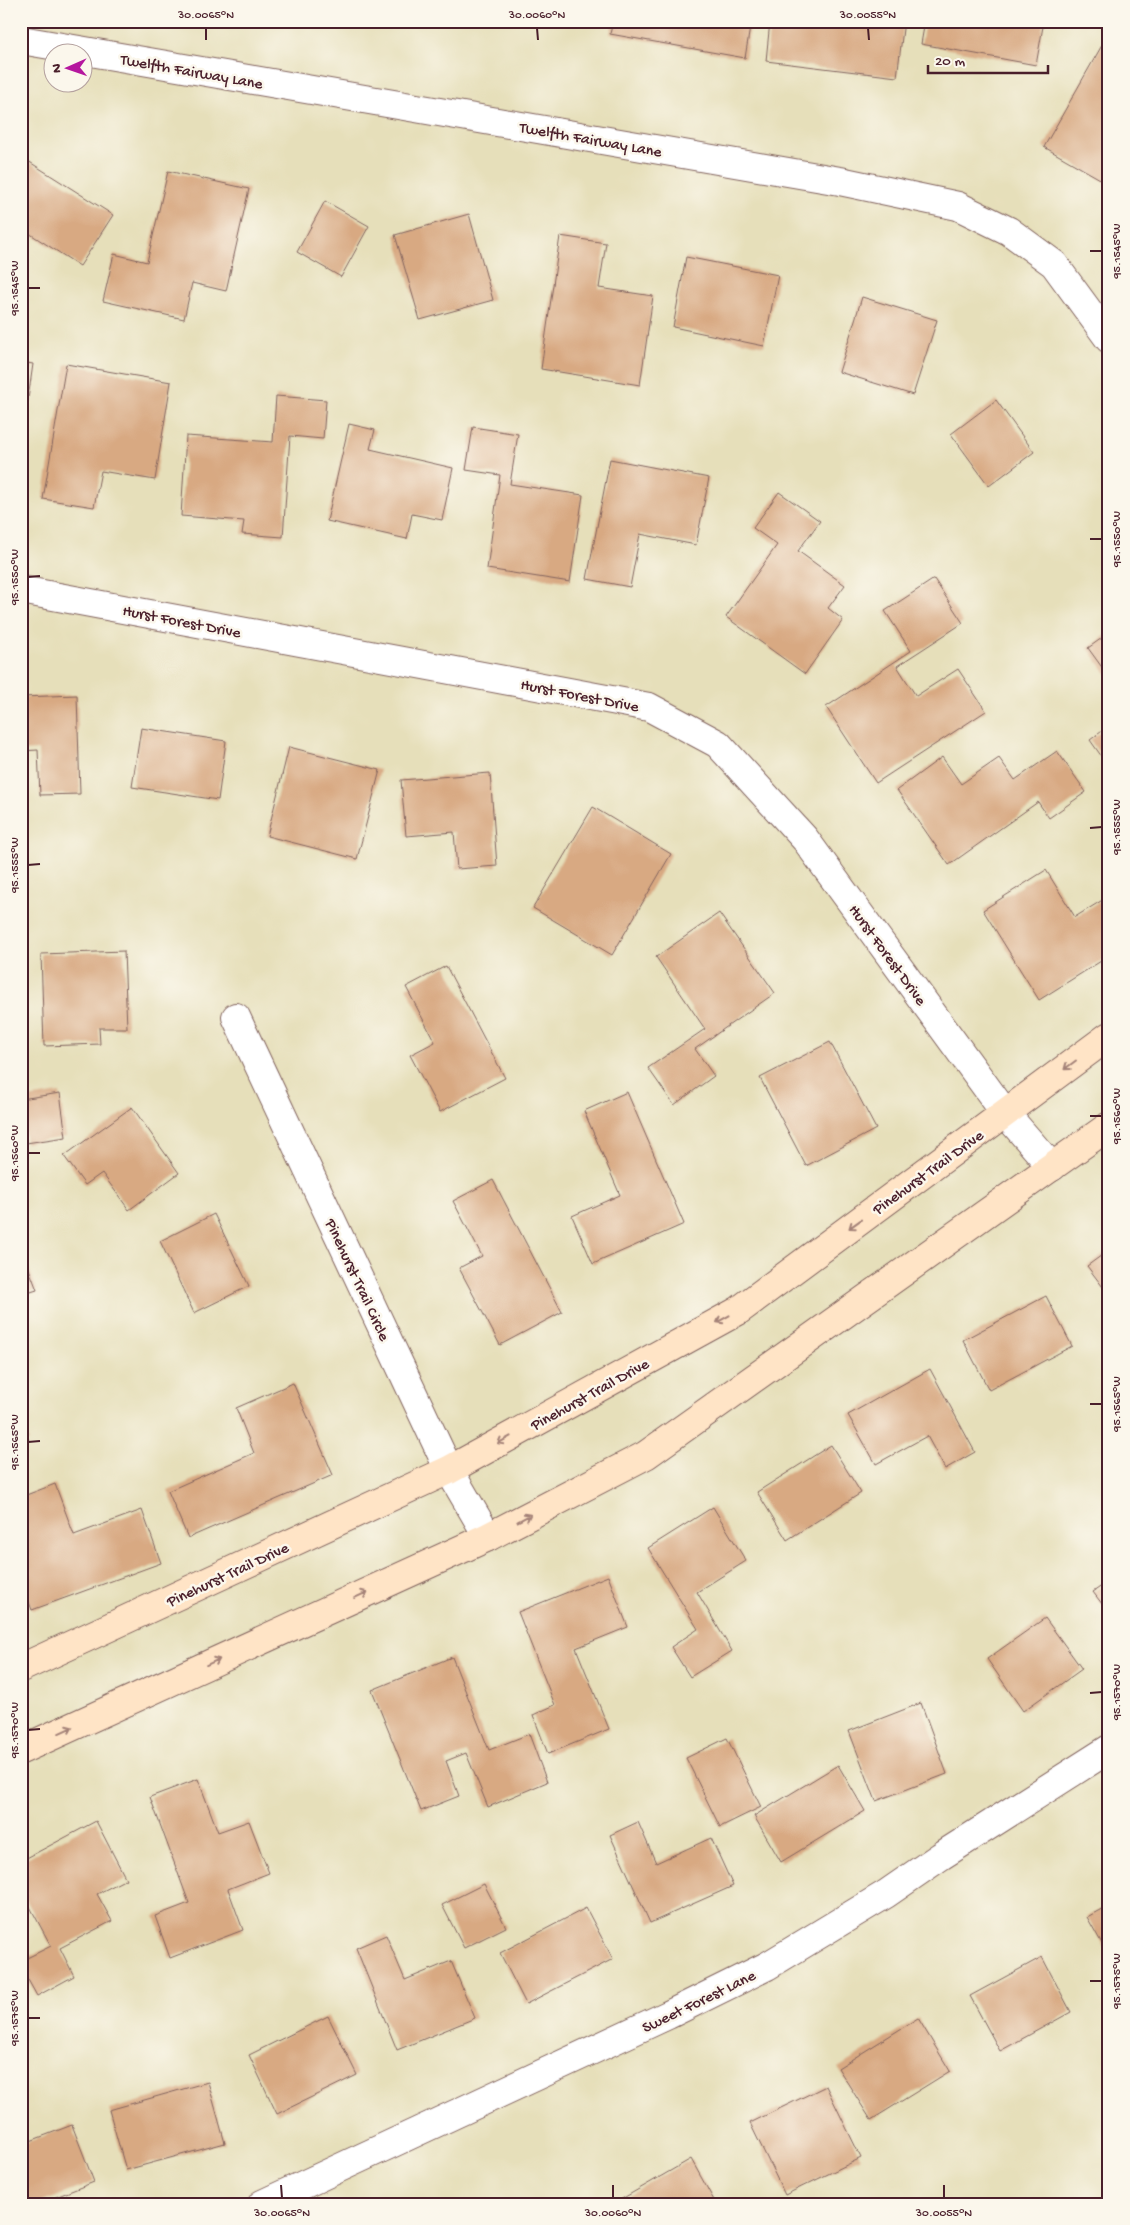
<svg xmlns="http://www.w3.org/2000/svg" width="1130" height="2225" font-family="'Gochi Hand',sans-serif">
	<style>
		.building { fill: #d8a982 }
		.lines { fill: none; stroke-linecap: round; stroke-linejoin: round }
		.street-casing { stroke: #81625d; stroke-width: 30 }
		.secondary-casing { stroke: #81625d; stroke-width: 30 }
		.street { stroke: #fff; stroke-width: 28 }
		.secondary { stroke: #ffe4c6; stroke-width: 28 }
		.oneway { stroke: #a48278 }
		.ticks { fill: none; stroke: #4a1f2b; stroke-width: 2 }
		.labels { text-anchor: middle; stroke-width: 5; stroke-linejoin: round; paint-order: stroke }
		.street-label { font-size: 16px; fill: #4a1f2b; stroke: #fbf7ec }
		.neatline { fill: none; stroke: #4a1f2b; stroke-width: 2 }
		.ticks-label { font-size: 12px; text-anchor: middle; fill: #4a1f2b }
	</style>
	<rect width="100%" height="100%" fill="#fbf7ec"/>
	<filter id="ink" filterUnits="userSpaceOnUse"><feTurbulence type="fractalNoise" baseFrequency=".02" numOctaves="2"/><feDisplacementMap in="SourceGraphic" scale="10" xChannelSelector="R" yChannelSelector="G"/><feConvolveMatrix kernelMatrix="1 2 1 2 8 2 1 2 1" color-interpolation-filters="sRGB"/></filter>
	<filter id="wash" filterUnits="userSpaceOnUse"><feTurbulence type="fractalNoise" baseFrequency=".0096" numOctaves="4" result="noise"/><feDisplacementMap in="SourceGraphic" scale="20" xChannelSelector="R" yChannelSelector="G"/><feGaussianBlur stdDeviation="1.12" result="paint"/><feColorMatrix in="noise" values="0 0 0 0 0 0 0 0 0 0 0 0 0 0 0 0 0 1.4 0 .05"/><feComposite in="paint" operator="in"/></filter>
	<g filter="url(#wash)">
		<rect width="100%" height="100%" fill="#e6dfba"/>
		<g id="blocks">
			<!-- building -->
			<g class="building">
				<path d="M613,21H751L745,58L610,34Z"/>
				<path d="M770,21H904L897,77L766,61Z"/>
				<path d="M925,21H1044L1036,65L921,44Z"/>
				<path d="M1109,33V184L1044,147Z"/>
				<path d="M28,161L113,215L80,266L21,228V172Z"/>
				<path d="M168,171L249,189L226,291L192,283L184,319L103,301L114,254L147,262Z"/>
				<path d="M325,201L369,226L341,277L297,252Z"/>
				<path d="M469,214L493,300L420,320L395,235Z"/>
				<path d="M560,236L606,243L599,288L653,296L640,385L541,369Z"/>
				<path d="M686,257L778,275L764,346L673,327Z"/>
				<path d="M862,297L937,320L913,395L839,372Z"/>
				<path d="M21,362L33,364L22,441H21Z"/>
				<path d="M66,364L171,382L155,480L101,471L94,507L43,499Z"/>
				<path d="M276,396L326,400L323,439L290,436L283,537L242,534L244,521L181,516L186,436L273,442Z"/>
				<path d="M996,400L1034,452L989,486L951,434Z"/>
				<path d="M349,424L375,430L370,449L453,468L442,520L412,514L407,539L327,521Z"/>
				<path d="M473,427L518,434L510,484L583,495L570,582L487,569L500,475L466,470Z"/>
				<path d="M610,459L709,478L696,545L640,534L630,587L587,579Z"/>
				<path d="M779,492L820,521L798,551L845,585L828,608L843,620L805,674L726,617L777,545L753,528Z"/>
				<path d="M934,579L963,623L897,666L916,696L958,669L986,711L876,783L826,707L911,651L885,611Z"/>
				<path d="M1109,633V677L1088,648Z"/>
				<path d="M77,695L80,794L40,795L38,750L21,751V697Z"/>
				<path d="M1109,726V767L1090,740Z"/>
				<path d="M141,728L226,741L218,800L132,787Z"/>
				<path d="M289,747L380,770L357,859L267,836Z"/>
				<path d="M1057,751L1086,792L1049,818L1038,802L949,865L897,790L942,757L961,784L999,758L1015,780Z"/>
				<path d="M490,773L497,866L457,869L454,832L406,836L401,780Z"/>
				<path d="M593,807L671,854L612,955L533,908Z"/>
				<path d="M1046,870L1075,917L1109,896V956L1039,1000L983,910Z"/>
				<path d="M719,913L775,993L695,1049L714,1076L674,1105L648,1068L705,1029L656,957Z"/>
				<path d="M124,951L127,1028H99L100,1044L44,1046L41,954Z"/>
				<path d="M446,966L505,1078L440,1112L410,1055L435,1042L406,987Z"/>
				<path d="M830,1042L876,1129L806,1166L760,1078Z"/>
				<path d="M627,1092L684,1224L593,1264L572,1216L620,1195L584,1111Z"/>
				<path d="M60,1093L66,1137L26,1143L21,1099Z"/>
				<path d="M132,1107L179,1173L129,1210L102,1173L85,1185L64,1156Z"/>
				<path d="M493,1180L562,1312L500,1345L459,1268L482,1256L453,1201Z"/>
				<path d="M214,1214L249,1286L194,1313L160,1241Z"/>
				<path d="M21,1248L37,1290L21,1295Z"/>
				<path d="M1109,1250V1295L1087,1266Z"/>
				<path d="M1046,1296L1072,1346L989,1390L963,1340Z"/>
				<path d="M930,1369L975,1452L945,1469L927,1436L876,1464L848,1415Z"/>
				<path d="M293,1383L333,1475L188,1538L168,1491L254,1453L236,1408Z"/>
				<path d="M21,1422L29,1441L21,1444Z"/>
				<path d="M831,1445L861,1493L787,1540L757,1492Z"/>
				<path d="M55,1484L74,1535L142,1510L161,1563L32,1610L21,1581V1497Z"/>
				<path d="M713,1507L746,1561L697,1592L732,1651L690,1677L671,1647L698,1629L648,1548Z"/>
				<path d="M608,1576L628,1627L576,1648L609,1729L548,1754L533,1715L555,1705L518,1612Z"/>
				<path d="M1109,1581V1613L1093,1592Z"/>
				<path d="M1045,1618L1082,1669L1023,1711L987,1659Z"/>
				<path d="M452,1657L489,1750L529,1734L547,1782L488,1807L466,1753L446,1761L459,1796L421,1811L372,1690Z"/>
				<path d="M921,1703L947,1774L876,1801L849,1731Z"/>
				<path d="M727,1738L761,1807L720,1827L686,1758Z"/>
				<path d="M838,1765L865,1811L781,1862L754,1816Z"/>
				<path d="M198,1779L218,1832L249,1821L269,1873L228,1889L243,1930L170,1958L155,1916L189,1903L150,1797Z"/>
				<path d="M96,1821L126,1879L97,1894L112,1921L60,1948L74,1976L37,1996L21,1967V1961L51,1946L21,1890V1861Z"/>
				<path d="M638,1822L656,1863L711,1838L733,1886L650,1923L610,1835Z"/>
				<path d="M484,1884L506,1927L464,1948L442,1905Z"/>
				<path d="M1109,1905V1956L1087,1917Z"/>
				<path d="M586,1908L613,1959L526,2004L500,1953Z"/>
				<path d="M386,1935L405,1980L451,1961L475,2018L397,2050L356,1948Z"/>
				<path d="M1042,1957L1071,2012L1000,2051L970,1996Z"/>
				<path d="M328,2016L357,2075L277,2114L249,2055Z"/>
				<path d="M918,2018L950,2071L871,2120L838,2068Z"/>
				<path d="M208,2082L225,2143L126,2170L109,2110Z"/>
				<path d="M826,2086L861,2158L785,2195L750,2123Z"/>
				<path d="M72,2125L94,2182L38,2204H21V2135L25,2143Z"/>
				<path d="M691,2159L716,2204H613Z"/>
			</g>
		</g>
	</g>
	<g filter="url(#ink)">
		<use href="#blocks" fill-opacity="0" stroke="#81625d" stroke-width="1"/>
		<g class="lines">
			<defs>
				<g id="street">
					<path d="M21,40L840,181L958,206L1009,231L1054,264L1109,339"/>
					<path d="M21,590L649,707L718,744L805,839L1005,1113L1052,1167"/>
					<path d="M236,1017L449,1470L488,1537"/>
					<path d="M262,2204L668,2015L767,1966L886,1894L941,1856L1109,1749"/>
				</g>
				<g id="secondary">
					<path d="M21,1668L449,1470L738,1311L1109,1036"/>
					<path d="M21,1750L488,1537L646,1455L1109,1126"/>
				</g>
			</defs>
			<!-- street casing -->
			<use href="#street" class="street-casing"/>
			<!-- secondary casing -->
			<use href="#secondary" class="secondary-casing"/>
			<!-- street -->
			<use href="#street" class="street"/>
			<!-- secondary -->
			<use href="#secondary" class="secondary"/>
		</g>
		<!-- one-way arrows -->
		<defs><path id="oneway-shaft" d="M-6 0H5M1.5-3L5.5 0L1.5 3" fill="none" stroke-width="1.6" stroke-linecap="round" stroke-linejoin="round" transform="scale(1.25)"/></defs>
		<g class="oneway">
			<use href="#oneway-shaft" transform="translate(1070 1065) rotate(143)"/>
			<use href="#oneway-shaft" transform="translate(855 1224) rotate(144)"/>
			<use href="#oneway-shaft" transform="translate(723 1319) rotate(151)"/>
			<use href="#oneway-shaft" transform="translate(504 1440) rotate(151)"/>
			<use href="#oneway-shaft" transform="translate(524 1518) rotate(-28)"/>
			<use href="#oneway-shaft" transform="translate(361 1595) rotate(-24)"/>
			<use href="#oneway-shaft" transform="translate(213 1662) rotate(-24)"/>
			<use href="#oneway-shaft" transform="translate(66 1730) rotate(-24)"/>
		</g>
	</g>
	<!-- ticks -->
	<path class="ticks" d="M206,28V40M537,28L538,40M868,28L869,40M1090,251H1102M28,288H40M1090,539H1102M28,577L40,576M1090,828L1102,827M28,865L40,864M1090,1116H1102M28,1153H40M1090,1404H1102M28,1442L40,1441M1090,1693L1102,1692M28,1730L40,1729M1090,1981H1102M28,2018H40M281,2185L282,2198M613,2185V2198M944,2185V2198"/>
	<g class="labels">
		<!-- street labels -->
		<g class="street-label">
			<text transform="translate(192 70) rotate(10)" y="6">Twelfth Fairway Lane</text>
			<text transform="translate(591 138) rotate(10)" y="6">Twelfth Fairway Lane</text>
			<text transform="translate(182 620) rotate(11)" y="6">Hurst Forest Drive</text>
			<text transform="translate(580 694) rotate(11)" y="6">Hurst Forest Drive</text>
			<text transform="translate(889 954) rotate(54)" y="6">Hurst Forest Drive</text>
			<text transform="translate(927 1171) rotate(-36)" y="6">Pinehurst Trail Drive</text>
			<text transform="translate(359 1279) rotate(65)" y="6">Pinehurst Trail Circle</text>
			<text transform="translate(589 1393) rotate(-29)" y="6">Pinehurst Trail Drive</text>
			<text transform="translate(227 1573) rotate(-25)" y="6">Pinehurst Trail Drive</text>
			<text transform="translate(698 2000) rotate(-26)" y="6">Sweet Forest Lane</text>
		</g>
	</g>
	<!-- margin -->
	<rect width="1130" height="2225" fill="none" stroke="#fbf7ec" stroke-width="55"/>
	<!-- north arrow -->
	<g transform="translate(68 68) rotate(268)"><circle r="24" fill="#fbf7ec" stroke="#b4a19f"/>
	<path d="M0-4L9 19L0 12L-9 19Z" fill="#b5179e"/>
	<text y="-8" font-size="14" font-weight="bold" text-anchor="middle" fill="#4a1f2b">N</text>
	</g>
	<!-- scale -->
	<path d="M928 65v8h120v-8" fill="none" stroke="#4a1f2b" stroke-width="2.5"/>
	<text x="935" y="65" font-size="15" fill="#4a1f2b" stroke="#fbf7ec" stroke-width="4" paint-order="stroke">20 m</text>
	<rect x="28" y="28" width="1074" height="2170" class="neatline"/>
	<g class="ticks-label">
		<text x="206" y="18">30.0065°N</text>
		<text x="537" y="18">30.0060°N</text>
		<text x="868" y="18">30.0055°N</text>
		<text transform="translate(1116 251) rotate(-90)" y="4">95.1545°W</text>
		<text transform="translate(14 288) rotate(-90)" y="4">95.1545°W</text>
		<text transform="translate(1116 539) rotate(-90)" y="4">95.1550°W</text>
		<text transform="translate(14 577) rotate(-90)" y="4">95.1550°W</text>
		<text transform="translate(1116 827) rotate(-90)" y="4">95.1555°W</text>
		<text transform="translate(14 865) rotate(-90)" y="4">95.1555°W</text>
		<text transform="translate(1116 1116) rotate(-90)" y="4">95.1560°W</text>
		<text transform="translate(14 1153) rotate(-90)" y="4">95.1560°W</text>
		<text transform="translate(1116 1404) rotate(-90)" y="4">95.1565°W</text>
		<text transform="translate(14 1442) rotate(-90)" y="4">95.1565°W</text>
		<text transform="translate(1116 1692) rotate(-90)" y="4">95.1570°W</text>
		<text transform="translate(14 1730) rotate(-90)" y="4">95.1570°W</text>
		<text transform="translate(1116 1981) rotate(-90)" y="4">95.1575°W</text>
		<text transform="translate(14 2018) rotate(-90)" y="4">95.1575°W</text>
		<text x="282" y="2216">30.0065°N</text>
		<text x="613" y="2216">30.0060°N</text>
		<text x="944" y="2216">30.0055°N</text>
	</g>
</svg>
